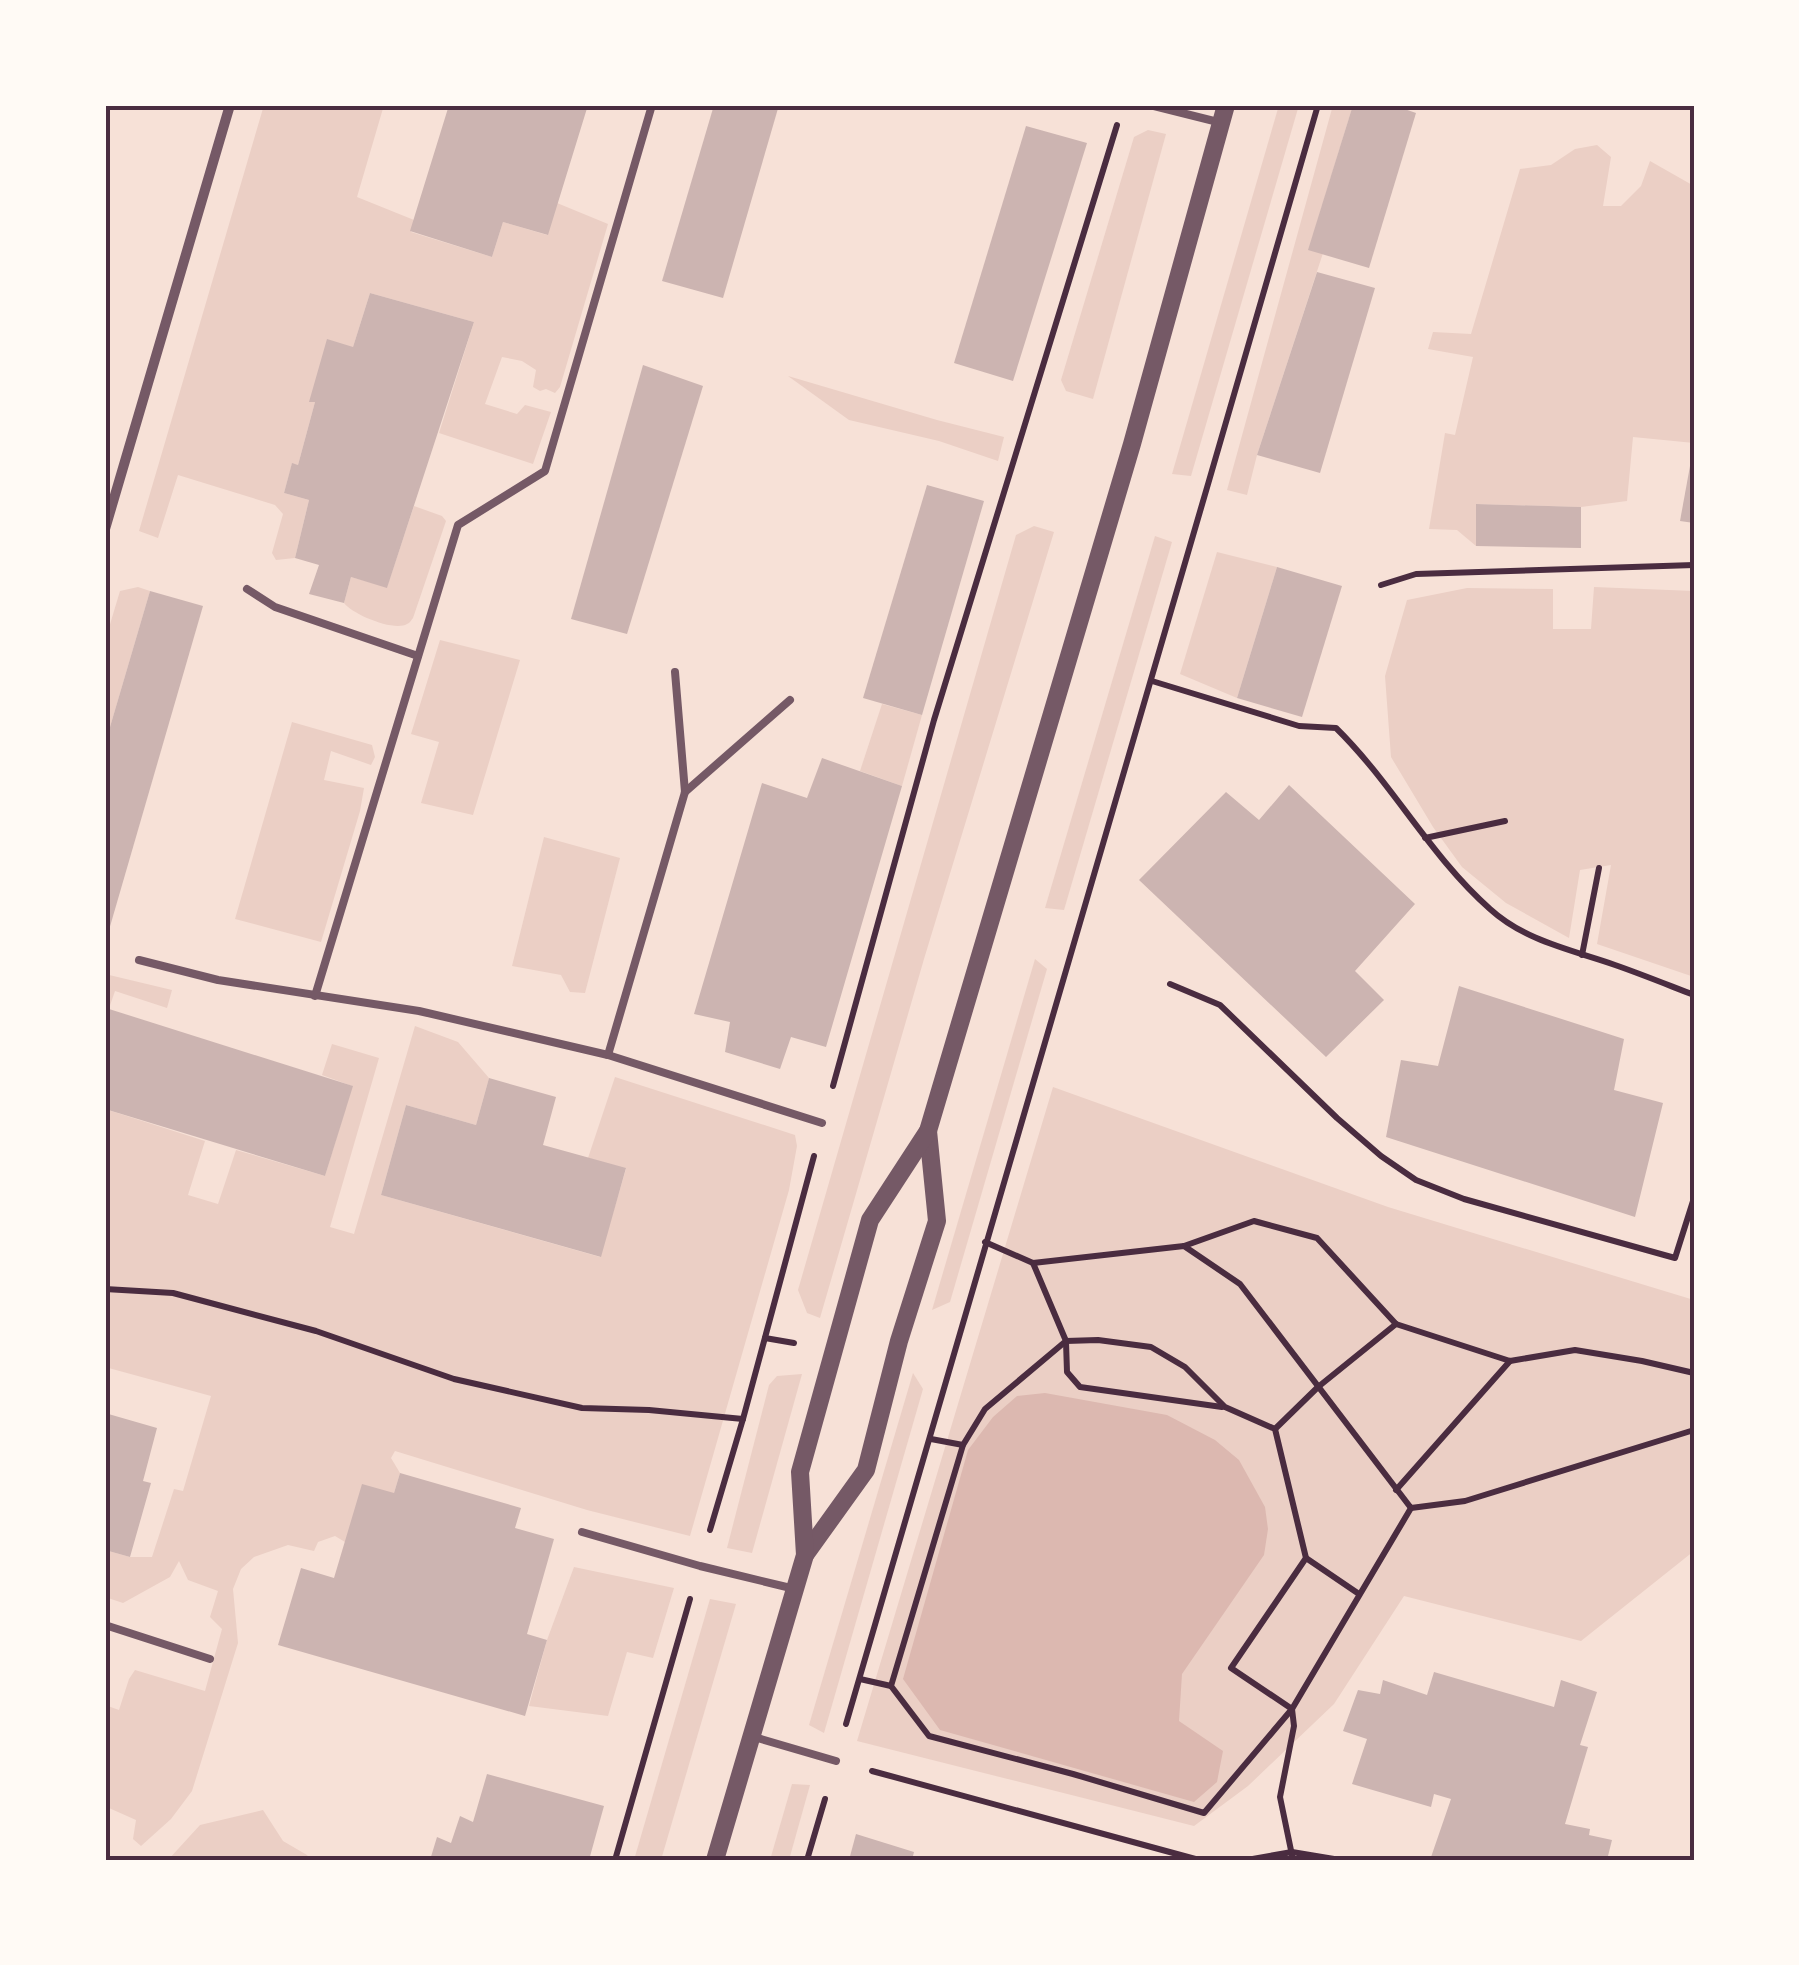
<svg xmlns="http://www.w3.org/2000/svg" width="1799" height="1965" font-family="Roboto,sans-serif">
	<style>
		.green { fill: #ebcfc5 }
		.water { fill: #dcb8b0 }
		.building { fill: #ccb4b1 }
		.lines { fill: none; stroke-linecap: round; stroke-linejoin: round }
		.path { stroke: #4a2c40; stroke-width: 6 }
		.service { stroke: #755966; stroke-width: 8 }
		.minor { stroke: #755966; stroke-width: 10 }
		.tertiary { stroke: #755966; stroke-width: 18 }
		.neatline { fill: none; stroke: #4a2c40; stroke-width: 4 }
	</style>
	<rect width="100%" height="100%" fill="#f7e1d7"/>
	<!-- green -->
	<g class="green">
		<path d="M264,105H384L357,197L414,220L411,232L492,257L503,222L547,235L557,203L608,224L560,387L555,393L546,389L540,391L533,387L536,370L522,361L502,357L485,404L517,414L525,405L551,412L533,464L439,433L474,322L370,293L353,347L310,402H315L298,465L292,464L284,493L309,500L295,558L276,560L272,553L283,514L275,505L178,475L158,538L139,531Z"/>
		<path d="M1279,105H1299L1191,476L1172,474Z"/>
		<path d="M1333,105H1353L1309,249L1323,253L1257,455L1247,495L1227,490Z"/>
		<path d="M1148,130L1166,134L1093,399L1066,391L1061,380L1134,137Z"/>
		<path d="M1597,145L1611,157L1603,206H1621L1641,186L1650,161L1694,186V443L1633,437L1627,501L1581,507L1477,504L1476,546L1457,530L1429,529L1445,433L1455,435L1473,357L1428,349L1433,332L1471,334L1520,169L1551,165L1575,149Z"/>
		<path d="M788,376L937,420L1004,437L998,461L939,441L849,420Z"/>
		<path d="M414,506L442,516L446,521L413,618C411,620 410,623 407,624C394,632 352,614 344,603L351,577L387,587Z"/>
		<path d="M1034,526L1054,532L924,959L820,1318L807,1313L798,1290L1016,535Z"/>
		<path d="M1155,536L1172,542L1064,910L1045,908Z"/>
		<path d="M1217,552L1277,567L1237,698L1180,674Z"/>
		<path d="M138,587L150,591L105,744V641L120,591Z"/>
		<path d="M1594,587L1694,591V977L1597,944L1611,865L1580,870L1569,938L1506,903L1462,867L1433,827L1391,757L1385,676L1407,600L1467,588L1553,589V629H1591Z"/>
		<path d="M440,640L520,660L473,815L421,803L439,742L411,734Z"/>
		<path d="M882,704L922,715L902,786L860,771Z"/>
		<path d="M292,722L372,745L375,757L371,765L331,751L324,780L364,788L360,811L321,942L235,919Z"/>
		<path d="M544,837L620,858L585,993L570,992L561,975L512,966Z"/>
		<path d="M1035,959L1047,969L950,1302L932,1310Z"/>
		<path d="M105,974L172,990L167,1008L115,991L105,1020Z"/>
		<path d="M415,1026L458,1042L489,1078L476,1125L406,1105L381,1195L600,1257L626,1169L588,1158L615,1077L795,1135L797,1146L789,1190L690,1536L587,1510L395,1451L391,1458L400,1473L394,1493L345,1542L335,1536L318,1542L314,1551L288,1545L254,1557L241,1569L233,1589L238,1643L192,1791L171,1819L141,1846L133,1839L136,1820L109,1808L105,1821V1705L119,1710L129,1679L135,1670L205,1691L222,1629L210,1617L218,1591L188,1580L179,1561L170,1577L123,1603L105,1597V1550L130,1557H152L174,1489L183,1491L211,1396L105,1367V1109L205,1141L188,1195L218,1204L236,1150L325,1176L352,1086L322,1075L332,1044L379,1058L330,1227L354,1234Z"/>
		<path d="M1053,1087L1388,1207L1694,1300V1551L1581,1641L1404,1596L1334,1704L1248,1786L1194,1826L857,1741Z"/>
		<path d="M913,1373L923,1389L824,1733L809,1725Z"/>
		<path d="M802,1374L752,1553L727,1548L769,1385L777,1376Z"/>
		<path d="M574,1567L674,1588L653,1658L627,1652L608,1716L529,1706L547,1640Z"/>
		<path d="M710,1599L736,1604L661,1860H634Z"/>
		<path d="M792,1784L810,1785L789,1860H770Z"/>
		<path d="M263,1810L283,1841L307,1855L311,1860H168L200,1825Z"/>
	</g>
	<!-- water -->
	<path class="water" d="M1045,1393L1167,1415L1215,1440L1239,1460L1265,1507L1268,1529L1264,1555L1182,1674L1179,1721L1223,1751L1217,1782L1194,1802L940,1730L903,1679L968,1450L993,1417L1017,1396Z"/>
	<!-- building -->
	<g class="building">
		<path d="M449,105H588L548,235L503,222L492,257L410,231Z"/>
		<path d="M714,105H779L723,298L662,281Z"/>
		<path d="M1353,105H1393L1416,113L1369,268L1308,250Z"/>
		<path d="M1026,126L1087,143L1013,381L954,363Z"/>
		<path d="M1317,272L1375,288L1320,473L1257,455Z"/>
		<path d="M370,293L474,322L387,588L351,577L344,603L309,594L319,565L295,558L309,500L284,493L292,463L298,465L315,402H309L327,339L353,347Z"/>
		<path d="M643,365L703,386L627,634L571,619Z"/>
		<path d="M1692,455L1694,456V523L1680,521Z"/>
		<path d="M927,485L984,501L922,715L863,698Z"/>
		<path d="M1476,504L1581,507V548L1476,546Z"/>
		<path d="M1277,567L1342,586L1302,717L1237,698Z"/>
		<path d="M150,591L203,606L109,930L105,929V744Z"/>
		<path d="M822,758L902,786L826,1047L791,1037L780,1069L725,1052L730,1022L694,1014L762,783L807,798Z"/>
		<path d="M1289,785L1415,904L1355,971L1384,1000L1326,1057L1139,880L1226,792L1259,820Z"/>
		<path d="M1459,986L1624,1039L1614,1090L1663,1103L1635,1217L1386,1137L1401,1060L1438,1066Z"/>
		<path d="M109,1009L353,1086L325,1176L105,1109V1020Z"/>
		<path d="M489,1078L556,1097L543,1145L626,1168L601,1257L381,1195L406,1105L476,1125Z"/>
		<path d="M105,1413L157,1428L143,1481L151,1483L130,1557L105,1550Z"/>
		<path d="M400,1473L521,1508L515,1528L554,1539L527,1634L547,1640L525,1716L278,1645L301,1568L334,1578L362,1484L394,1493Z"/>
		<path d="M1434,1672L1554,1707L1561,1680L1597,1692L1580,1745L1588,1747L1565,1824L1590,1829L1589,1835L1612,1840L1607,1860H1430L1451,1799L1434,1794L1431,1807L1352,1784L1367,1739L1343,1731L1358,1690L1380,1694L1383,1680L1427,1695Z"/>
		<path d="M487,1774L604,1806L589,1860H430L437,1837L451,1843L460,1816L473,1822Z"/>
		<path d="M856,1834L914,1852L912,1860H849Z"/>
	</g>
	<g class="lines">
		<!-- path -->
		<g class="path">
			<path d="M1381,585L1416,574L1694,565"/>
			<path d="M1152,681L1299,726L1336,728C1393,784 1430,856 1490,909C1525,941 1572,950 1615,965C1641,974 1668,985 1694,995"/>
			<path d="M1425,838L1505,821"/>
			<path d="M1582,955L1599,868"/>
			<path d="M1170,984L1220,1005L1337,1118L1381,1156L1416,1180L1464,1199L1675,1258L1694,1198"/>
			<path d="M833,1086L934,720L1117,125"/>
			<path d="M985,1242L1033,1263L1184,1246L1240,1284L1411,1508L1465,1501L1694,1430"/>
			<path d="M1184,1246L1254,1221L1317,1238L1396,1324L1510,1361L1575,1350L1642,1361L1694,1373"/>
			<path d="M1033,1263L1066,1341L1098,1340L1151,1347L1185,1367L1225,1407L1275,1429L1306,1558L1231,1668L1292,1709L1204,1813L1073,1774L929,1736L891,1686L963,1445L985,1409L1066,1341"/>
			<path d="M105,1289L173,1293L316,1331L454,1379L582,1408L649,1410L743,1419"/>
			<path d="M765,1338L794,1343"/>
			<path d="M1066,1342L1067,1372L1080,1387L1222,1407"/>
			<path d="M1275,1429L1318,1387L1396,1324"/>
			<path d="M931,1439L963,1445"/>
			<path d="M1396,1490L1510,1361"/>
			<path d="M710,1530L743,1419L814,1156"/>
			<path d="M1306,1558L1359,1594"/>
			<path d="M860,1679L891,1686"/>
			<path d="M846,1724C1003,1184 1162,645 1318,105"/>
			<path d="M872,1771L1199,1860"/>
			<path d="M615,1860L690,1599"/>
			<path d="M807,1860L825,1799"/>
			<path d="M1247,1860L1292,1852L1340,1860"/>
			<path d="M1293,1860L1280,1797L1294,1726L1292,1709L1411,1508"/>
		</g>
		<!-- service -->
		<g class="service">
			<path d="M1150,105L1218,122"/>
			<path d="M247,589L275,607L418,656"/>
			<path d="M675,672L685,792L608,1055L822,1123"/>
			<path d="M685,792L790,700"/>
			<path d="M139,960L218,980L419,1011L608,1055"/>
			<path d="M315,996L458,525L545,471L652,105"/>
			<path d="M582,1532L700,1566L795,1589"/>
			<path d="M105,1625L210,1659"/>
			<path d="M754,1737L836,1761"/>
		</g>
		<!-- minor -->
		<path class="minor" d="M105,529L230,105"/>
		<!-- tertiary -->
		<g class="tertiary">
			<path d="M805,1555L866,1470L899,1341L937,1221L928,1131"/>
			<path d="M715,1860L805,1555L800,1472L870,1220L928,1131L1132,444L1226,105"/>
		</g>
	</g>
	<!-- border -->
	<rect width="1799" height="1965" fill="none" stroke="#fffaf5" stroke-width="215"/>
	<rect x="108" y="108" width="1584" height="1750" class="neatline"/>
</svg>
